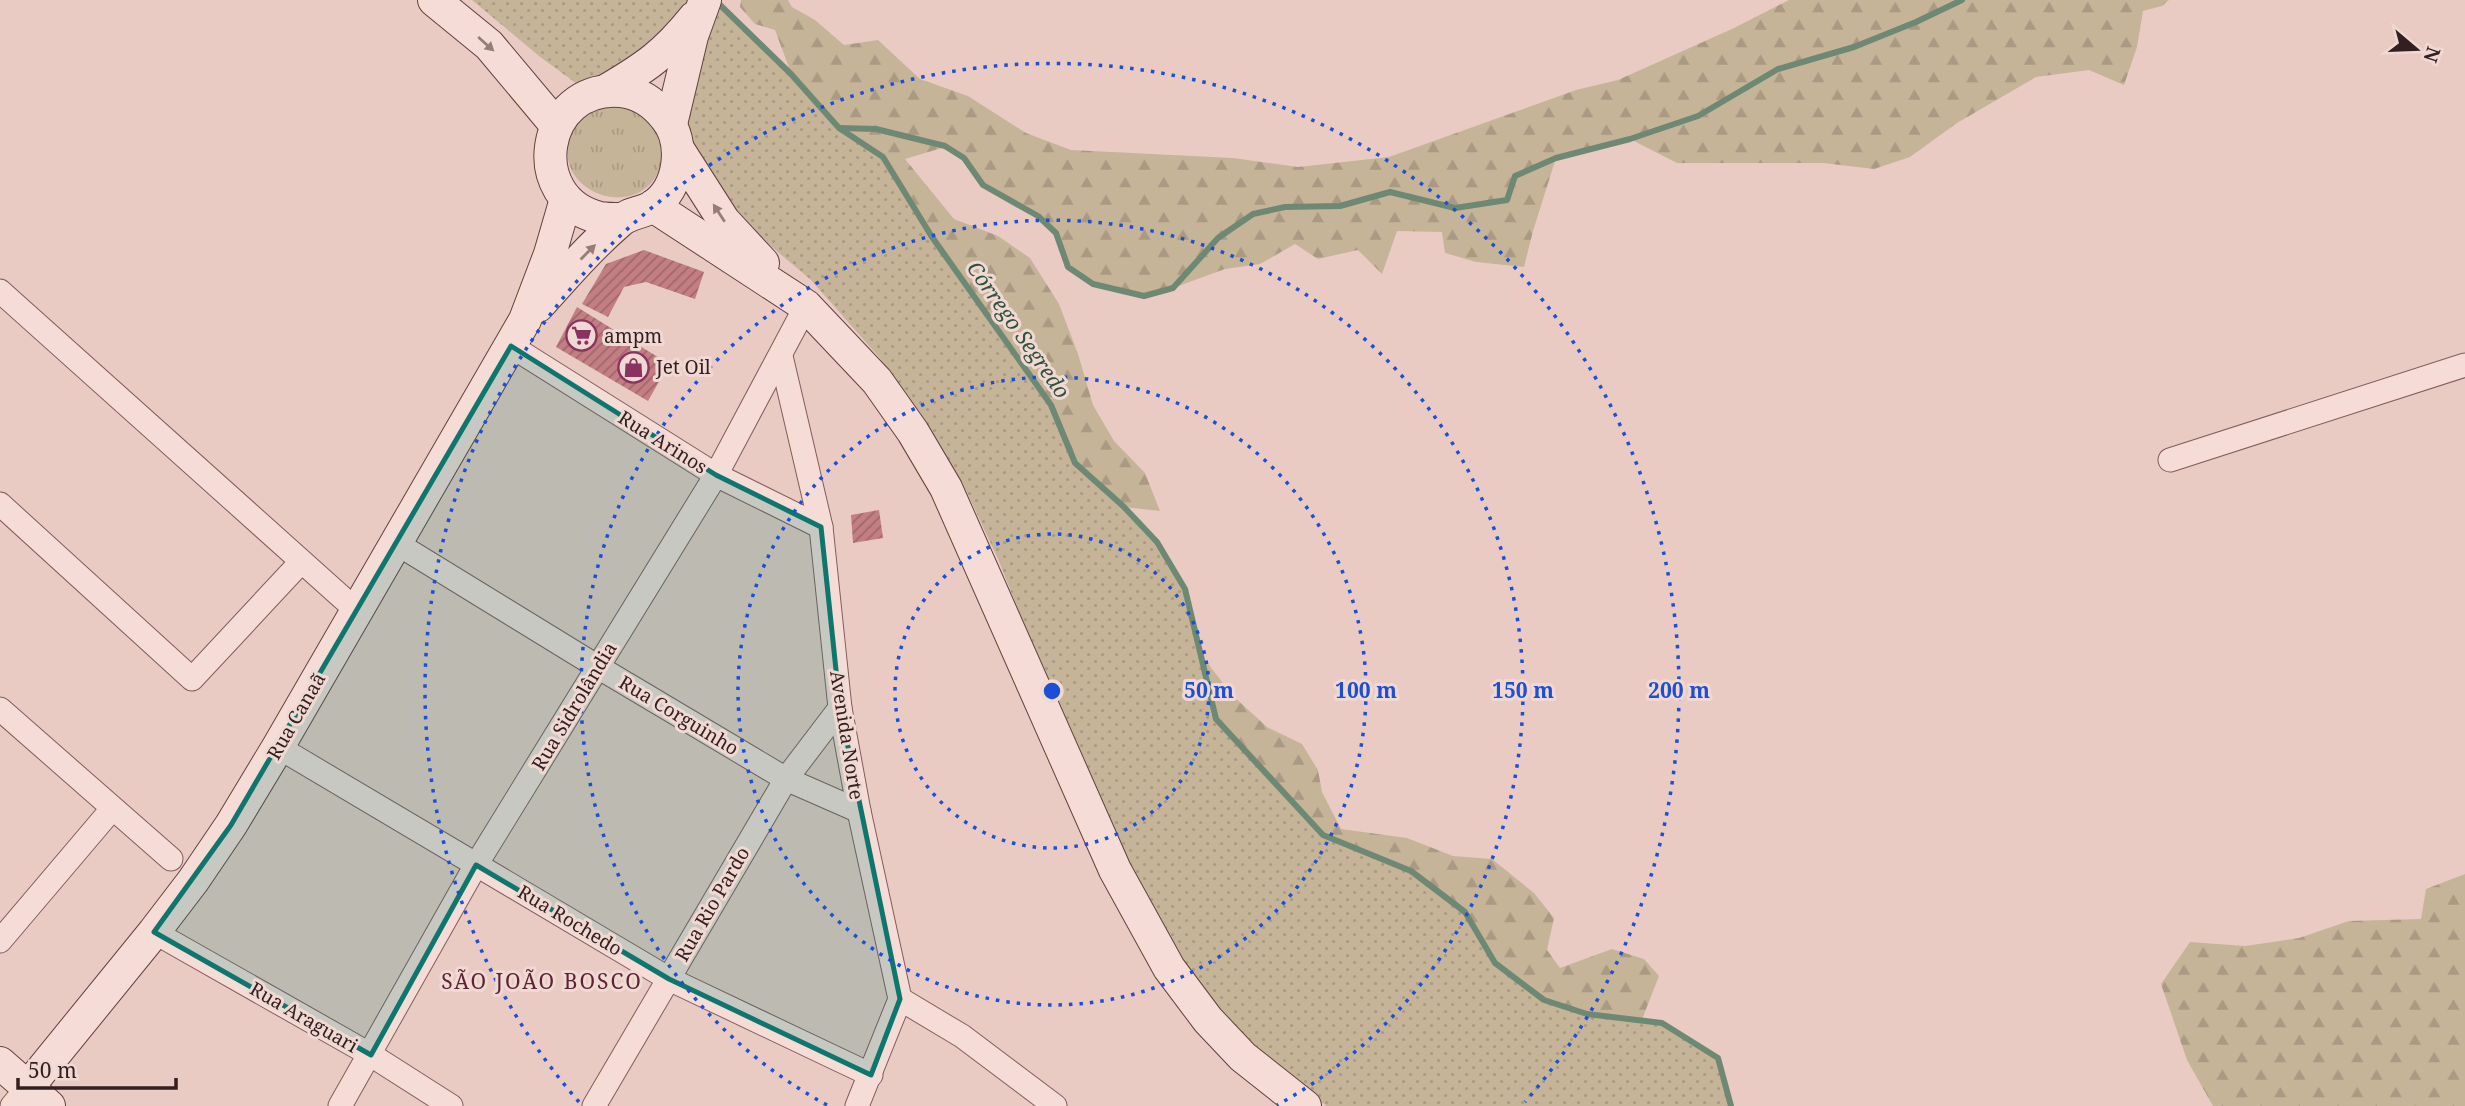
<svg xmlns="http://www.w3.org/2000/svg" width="2465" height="1106" font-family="'Noto Serif',serif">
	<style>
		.grass { fill: url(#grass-tufts) }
		.forest { fill: url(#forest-firs) }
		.park { fill: url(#park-dots) }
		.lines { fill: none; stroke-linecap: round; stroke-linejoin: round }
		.stream { stroke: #6d8974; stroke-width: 6 }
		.building { fill: url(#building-hatch) }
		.street-casing { stroke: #815d5c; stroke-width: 25 }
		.secondary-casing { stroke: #634040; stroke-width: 34 }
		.street { stroke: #f5dcd6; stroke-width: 23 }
		.secondary { stroke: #f5dcd6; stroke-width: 32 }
		.oneway { fill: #947e7a }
		.marked { fill: #0f766e; fill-opacity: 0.2; stroke: #0f766e; stroke-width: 5; stroke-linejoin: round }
		.ring { fill: none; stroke: #1d4ed8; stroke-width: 3.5; stroke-dasharray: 3.5 7 }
		.labels { text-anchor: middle; stroke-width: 6; stroke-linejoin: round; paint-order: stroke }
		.poi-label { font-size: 19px; fill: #331f1f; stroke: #f1d9d3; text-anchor: start }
		.street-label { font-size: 19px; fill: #331f1f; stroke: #f1d9d3 }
		.water-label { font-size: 21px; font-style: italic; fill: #30513e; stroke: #f1d9d3 }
		.neighbourhood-label { font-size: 21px; letter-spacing: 2px; fill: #5b2334; stroke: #f1d9d3 }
		.centre { fill: #1d4ed8; stroke: #f1d9d3; stroke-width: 3.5 }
		.ring-label { font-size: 21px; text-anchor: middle; font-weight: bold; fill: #1d4ed8; stroke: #f1d9d3; stroke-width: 6; stroke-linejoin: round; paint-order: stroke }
	</style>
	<defs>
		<pattern id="grass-tufts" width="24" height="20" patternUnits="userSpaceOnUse" patternTransform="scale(1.75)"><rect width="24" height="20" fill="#c6b499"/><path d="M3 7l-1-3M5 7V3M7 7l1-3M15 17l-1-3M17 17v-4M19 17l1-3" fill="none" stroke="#ab9a83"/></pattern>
		<pattern id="forest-firs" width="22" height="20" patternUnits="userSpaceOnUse" patternTransform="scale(1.75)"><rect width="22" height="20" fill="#c6b499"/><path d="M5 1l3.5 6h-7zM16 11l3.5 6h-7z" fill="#ab9a83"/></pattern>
		<pattern id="park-dots" width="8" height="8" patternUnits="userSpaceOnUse" patternTransform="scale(1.75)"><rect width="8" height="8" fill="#c6b499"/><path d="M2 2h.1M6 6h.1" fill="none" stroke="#ab9a83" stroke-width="1.8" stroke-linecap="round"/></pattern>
		<pattern id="building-hatch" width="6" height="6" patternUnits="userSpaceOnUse" patternTransform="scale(1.75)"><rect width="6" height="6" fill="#c37e84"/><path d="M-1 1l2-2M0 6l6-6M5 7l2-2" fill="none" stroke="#9f676b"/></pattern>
	</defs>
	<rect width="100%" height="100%" fill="#e9cbc4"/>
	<!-- grass -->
	<path class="grass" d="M631,105C650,121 669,133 662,161C646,228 545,193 572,132C576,123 584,113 593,108C603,104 619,105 631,105Z"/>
	<!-- forest -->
	<g class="forest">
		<path d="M741,0H788L792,7L815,20L844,45L878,40L920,79L968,96L1026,133L1071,150L1233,158L1298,167L1389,157L1576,90L1618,80L1734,28L1789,0H2169L2162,6L2143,11L2137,47L2124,85L2089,70L2036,77L1957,123L1910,157L1874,169L1823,163H1677L1630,139L1556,158L1533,231L1524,267L1476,262L1445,253L1442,232L1397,231L1382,274L1358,250L1318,259L1295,244L1260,264L1225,269L1173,288L1144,296L1093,284L1068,267L1056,233L1038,216L983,185L964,158L945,147L905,159L954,219L998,236L1030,258L1059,304L1078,354L1093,405L1114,441L1145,473L1160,511L1124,507L1157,542L1185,589L1199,652L1233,696L1267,727L1302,744L1318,770L1322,792L1341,829L1407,838L1453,856L1492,859L1534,893L1554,918L1547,950L1560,968L1612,949L1644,959L1659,976L1641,1022L1662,1023L1718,1058L1731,1106H1327L1181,889L728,28L791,73L775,30L755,24L740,7Z"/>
		<path d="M2465,874V1106H2213L2187,1060L2161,984L2190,942L2245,946L2299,938L2349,921L2421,919L2426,889Z"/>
	</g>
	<!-- park -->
	<g class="park">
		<path d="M472,0H694L677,32L581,87L539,56Z"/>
		<path d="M713,0L791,74L839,128L883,157L932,238L1051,405L1075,463L1123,506L1157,542L1185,589L1216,719L1323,835L1411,871L1465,912L1495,963L1544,1000L1587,1014L1662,1023L1718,1058L1731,1106H1327L1306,1092L1218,1012L1190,974L1154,915L1052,695L998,559L963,484L930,427L878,356L811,280L766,242L734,220L696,153L688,127V99Z"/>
	</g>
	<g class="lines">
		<!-- stream -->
		<g class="stream">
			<path d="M715,0L791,74L839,128L883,157L932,237L1051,405L1075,463L1123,506L1157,542L1185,589L1216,719L1323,835L1411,871L1465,912L1495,963L1544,1000L1587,1014L1662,1023L1718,1058L1731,1106"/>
			<path d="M840,128L876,129L945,146L964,158L983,185L1038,216L1056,233L1068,267L1093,284L1144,296L1173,288L1218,238L1253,214L1285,207L1340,206L1390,192L1455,208L1507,200L1515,176L1556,158L1630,139L1698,116L1778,69L1854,47L1916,22L1962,0"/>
		</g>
	</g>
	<!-- building -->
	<g class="building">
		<path d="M644,250L704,272L695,299L646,282L624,287L608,317L582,304L606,264Z"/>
		<path d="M577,307L669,364L648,401L556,347Z"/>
		<path d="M879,510L883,538L853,543L851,515Z"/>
	</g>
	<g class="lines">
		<defs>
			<g id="street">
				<path d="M0,291L356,610"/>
				<path d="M511,346L716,475L821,527"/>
				<path d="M781,356L821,527L840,708L859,811L900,999L857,1106"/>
				<path d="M2170,460L2465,365"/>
				<path d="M0,504L192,679L301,562"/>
				<path d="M396,543L598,667L786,779L859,811"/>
				<path d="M0,709L171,859"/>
				<path d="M278,747L669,979L871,1075"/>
				<path d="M154,932L371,1055L451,1106"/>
				<path d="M0,941L112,809"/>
				<path d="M900,999L962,1036L1055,1106"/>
				<path d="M12,1106L28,1087"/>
				<path d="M340,1106L476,865L716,475L806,306"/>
				<path d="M594,1106L786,779L840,708"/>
			</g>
			<g id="secondary">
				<path d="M434,0L489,45L556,125"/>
				<path d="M607,90C646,67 665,54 694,18"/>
				<path d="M671,124L692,36L705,0"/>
				<path d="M678,149L724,221L763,263"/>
				<path d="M653,206L806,306L877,381L913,432L946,488L1115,870L1169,968L1208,1020L1243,1057L1305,1106"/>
				<path d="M538,306C564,277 590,247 619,222C628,213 642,213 652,207C681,188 686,142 665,117C654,103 640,93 621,91C540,84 523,200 600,218C607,219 614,219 621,219"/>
				<path d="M0,1063L49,1106"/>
				<path d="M28,1087L154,932L193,881L231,825L278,747L525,320L550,254L566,199"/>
			</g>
		</defs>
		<!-- street casing -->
		<use href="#street" class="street-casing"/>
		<!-- secondary casing -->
		<use href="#secondary" class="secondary-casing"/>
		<!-- street -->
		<use href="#street" class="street"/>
		<!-- secondary -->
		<use href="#secondary" class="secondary"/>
	</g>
	<!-- one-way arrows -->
	<defs><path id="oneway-solid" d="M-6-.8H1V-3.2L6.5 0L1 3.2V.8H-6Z" transform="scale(1.75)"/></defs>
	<g class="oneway">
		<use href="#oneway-solid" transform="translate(486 44) rotate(42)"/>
		<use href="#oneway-solid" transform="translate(719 213) rotate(-123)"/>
		<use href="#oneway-solid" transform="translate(588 252) rotate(-45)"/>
	</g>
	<!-- marked area -->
	<path class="marked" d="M511,346L716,475L821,527L840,708L900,999L871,1075L669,979L476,865L371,1055L154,932L231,825Z"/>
	<!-- distance rings -->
	<g class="ring">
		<circle cx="1052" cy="691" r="157"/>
		<circle cx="1052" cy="691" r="314"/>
		<path d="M827 1105A471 471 0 1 1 1277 1105"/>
		<path d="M579 1102A627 627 0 1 1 1525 1102"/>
	</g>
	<!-- icons -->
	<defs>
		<symbol id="supermarket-ring" viewBox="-11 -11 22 22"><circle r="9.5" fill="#f1d9d3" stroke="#8a3360" stroke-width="1.5"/><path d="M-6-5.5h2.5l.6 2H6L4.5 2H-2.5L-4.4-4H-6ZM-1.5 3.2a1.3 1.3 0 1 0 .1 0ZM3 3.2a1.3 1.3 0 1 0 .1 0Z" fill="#8a3360"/></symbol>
		<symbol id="shop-ring" viewBox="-11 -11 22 22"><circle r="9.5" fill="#f1d9d3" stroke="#8a3360" stroke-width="1.5"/><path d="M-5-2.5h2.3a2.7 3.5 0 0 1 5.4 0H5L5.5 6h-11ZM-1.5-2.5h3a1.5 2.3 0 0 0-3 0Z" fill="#8a3360"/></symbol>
	</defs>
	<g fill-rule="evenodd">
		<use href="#supermarket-ring" x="564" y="318" width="35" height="35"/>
		<use href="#shop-ring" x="616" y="350" width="35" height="35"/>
	</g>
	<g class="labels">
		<!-- poi labels -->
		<g class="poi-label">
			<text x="604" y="343">ampm</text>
			<text x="656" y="374">Jet Oil</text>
		</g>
		<!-- street labels -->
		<g class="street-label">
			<text transform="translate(663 442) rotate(32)" y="7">Rua Arinos</text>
			<text transform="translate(574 706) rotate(-59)" y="7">Rua Sidrolândia</text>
			<text transform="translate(679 715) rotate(31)" y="7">Rua Corguinho</text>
			<text transform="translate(296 716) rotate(-60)" y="7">Rua Canaã</text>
			<text transform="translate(847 735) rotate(81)" y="7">Avenida Norte</text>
			<text transform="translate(712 904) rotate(-60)" y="7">Rua Rio Pardo</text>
			<text transform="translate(570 920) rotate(31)" y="7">Rua Rochedo</text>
			<text transform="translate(304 1017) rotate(30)" y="7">Rua Araguari</text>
		</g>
		<!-- water labels -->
		<g class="water-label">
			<text transform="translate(1018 330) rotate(55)" y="7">Córrego Segredo</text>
		</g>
		<!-- neighbourhood labels -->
		<g class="neighbourhood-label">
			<text x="542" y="989">SÃO JOÃO BOSCO</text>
		</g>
	</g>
	<circle cx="1052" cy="691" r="10" class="centre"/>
	<g class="ring-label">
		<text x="1209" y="698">50 m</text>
		<text x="1366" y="698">100 m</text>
		<text x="1523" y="698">150 m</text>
		<text x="1679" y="698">200 m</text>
	</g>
	<!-- north arrow -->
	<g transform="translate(2416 49) rotate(109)" stroke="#f1d9d3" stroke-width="5" paint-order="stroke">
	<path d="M0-5L12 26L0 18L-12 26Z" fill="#331f1f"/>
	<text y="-10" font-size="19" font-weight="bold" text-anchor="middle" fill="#331f1f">N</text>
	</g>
	<!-- scale -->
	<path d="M18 1078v10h158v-10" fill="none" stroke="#331f1f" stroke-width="3.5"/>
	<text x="28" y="1078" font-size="21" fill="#331f1f" stroke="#f1d9d3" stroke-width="5" paint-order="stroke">50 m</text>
</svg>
